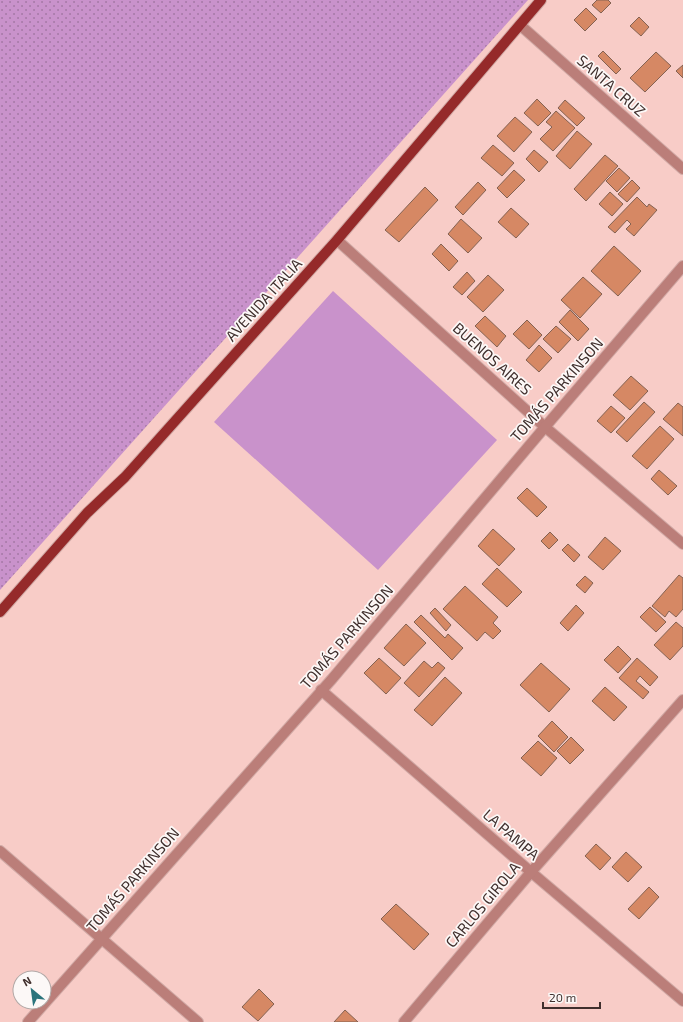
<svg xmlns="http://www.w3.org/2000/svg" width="683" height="1022" font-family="'Exo 2',sans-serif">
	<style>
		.grass { fill: url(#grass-dots) }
		.pitch { fill: #c992cb }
		.building { fill: #d68864; stroke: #846252 }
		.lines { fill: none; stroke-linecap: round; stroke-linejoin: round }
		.minor-casing { stroke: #d0a9a5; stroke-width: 12 }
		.major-casing { stroke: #d0a9a5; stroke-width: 12 }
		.minor { stroke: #bb7e79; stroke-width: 10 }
		.major { stroke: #952a2a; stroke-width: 10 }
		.labels { text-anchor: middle; stroke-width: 3.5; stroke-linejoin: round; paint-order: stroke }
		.street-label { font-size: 15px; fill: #402f2d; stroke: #fcf8f7 }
	</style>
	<defs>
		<pattern id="grass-dots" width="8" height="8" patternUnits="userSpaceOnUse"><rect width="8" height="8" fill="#c992cb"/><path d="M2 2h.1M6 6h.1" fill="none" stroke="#a578a5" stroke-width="1.8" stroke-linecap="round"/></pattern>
	</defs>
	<rect width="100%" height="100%" fill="#f8ccc7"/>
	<!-- grass -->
	<path class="grass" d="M0,0H528L0,590Z"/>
	<!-- pitch -->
	<path class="pitch" d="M333,291L497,440L378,570L214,422Z"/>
	<!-- building -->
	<g class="building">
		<path d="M597,0H608L611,3L601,13L592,5Z"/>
		<path d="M586,8L597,19L585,31L574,20Z"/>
		<path d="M639,17L649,27L641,36L630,26Z"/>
		<path d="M603,51L621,69L616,74L598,56Z"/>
		<path d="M656,52L671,66L645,92L630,78Z"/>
		<path d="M683,65V78L676,71Z"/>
		<path d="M537,99L551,113L538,126L524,113Z"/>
		<path d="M565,100L585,118L577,126L558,108Z"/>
		<path d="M556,111L575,128L553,151L540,139L552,127L546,122Z"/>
		<path d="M515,117L532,132L514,152L497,136Z"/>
		<path d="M577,131L592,144L570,169L556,156Z"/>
		<path d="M493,145L514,163L502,176L481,158Z"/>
		<path d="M534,150L548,162L539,172L526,159Z"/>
		<path d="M605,155L618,166L586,201L574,189Z"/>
		<path d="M619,168L630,178L617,192L606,181Z"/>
		<path d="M514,170L525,180L507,198L497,188Z"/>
		<path d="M632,180L640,188L627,202L618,194Z"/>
		<path d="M478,182L486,190L463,215L455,207Z"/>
		<path d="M425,187L438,200L399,242L385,230Z"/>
		<path d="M610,192L623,204L612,216L599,204Z"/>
		<path d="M637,197L647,207L649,204L657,210L634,236L626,229L631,224L627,220L615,233L608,227Z"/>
		<path d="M511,208L529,224L516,238L498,222Z"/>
		<path d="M461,219L482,238L468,253L448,234Z"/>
		<path d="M441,244L458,261L449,271L432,254Z"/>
		<path d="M614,246L641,271L618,296L591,271Z"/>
		<path d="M467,272L475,281L462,295L453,287Z"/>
		<path d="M488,275L504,290L483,312L467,297Z"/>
		<path d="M583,277L602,294L580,318L561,300Z"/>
		<path d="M570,310L589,329L578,341L559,322Z"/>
		<path d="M485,316L506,336L497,347L475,326Z"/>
		<path d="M527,320L542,335L529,349L513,334Z"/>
		<path d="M556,326L571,339L558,353L543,339Z"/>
		<path d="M539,345L552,358L539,372L526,360Z"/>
		<path d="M631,376L648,391L630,410L613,395Z"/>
		<path d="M644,402L655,412L627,442L616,432Z"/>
		<path d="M678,403L683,407V436L663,419Z"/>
		<path d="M611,406L625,418L611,433L597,421Z"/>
		<path d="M660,426L674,439L647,469L632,456Z"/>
		<path d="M659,470L677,486L668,495L651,479Z"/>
		<path d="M527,488L547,507L537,517L517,498Z"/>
		<path d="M493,529L515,549L499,566L478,546Z"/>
		<path d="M550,532L558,540L549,549L541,541Z"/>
		<path d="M605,537L621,551L603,570L588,557Z"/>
		<path d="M568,544L580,555L574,562L562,550Z"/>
		<path d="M497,568L522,592L507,607L482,584Z"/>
		<path d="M679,575L683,578V609L676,617L669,611L665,617L652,606Z"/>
		<path d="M585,576L593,583L585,593L576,585Z"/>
		<path d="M465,586L498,617L493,623L501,631L493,639L485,632L477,641L443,609Z"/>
		<path d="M576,605L584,613L568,631L560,623Z"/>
		<path d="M650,607L666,622L656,632L640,617Z"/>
		<path d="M435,608L451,625L446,631L430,613Z"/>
		<path d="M421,615L445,638L448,634L463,648L452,660L414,622Z"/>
		<path d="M676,622L683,628V646L670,660L654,645Z"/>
		<path d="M406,624L426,643L404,666L384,648Z"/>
		<path d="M618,646L631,659L618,673L604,660Z"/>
		<path d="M379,658L401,678L386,694L364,673Z"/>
		<path d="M637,658L658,677L650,686L640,676L636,681L649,692L643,699L619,678Z"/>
		<path d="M424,661L432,668L438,662L445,668L419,697L404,683Z"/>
		<path d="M541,663L570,689L549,712L520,685Z"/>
		<path d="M445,677L462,693L432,726L414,710Z"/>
		<path d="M605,687L627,707L614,721L592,701Z"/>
		<path d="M552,721L568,737L554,752L538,736Z"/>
		<path d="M571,737L584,750L570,764L557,751Z"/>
		<path d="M538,741L557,758L541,776L521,758Z"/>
		<path d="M596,844L611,858L600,870L585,856Z"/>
		<path d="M626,852L642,867L628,882L612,867Z"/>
		<path d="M649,887L659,897L639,919L628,909Z"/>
		<path d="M396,904L429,934L414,950L381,919Z"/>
		<path d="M259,989L274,1004L258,1021L242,1007Z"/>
		<path d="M345,1010L358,1022H334Z"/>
	</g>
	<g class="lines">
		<defs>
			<g id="minor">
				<path d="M520,25L683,169"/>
				<path d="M337,240L545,427L683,544"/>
				<path d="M321,690L531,872L683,1001"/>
				<path d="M0,851L198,1022"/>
				<path d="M28,1022L332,679L545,427L683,266"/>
				<path d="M404,1022L531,872L683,700"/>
			</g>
			<path id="major" d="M0,612L87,513L125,477L337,240L541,0"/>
		</defs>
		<!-- minor casing -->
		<use href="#minor" class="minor-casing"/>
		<!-- major casing -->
		<use href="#major" class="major-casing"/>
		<!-- minor -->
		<use href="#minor" class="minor"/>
		<!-- major -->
		<use href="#major" class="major"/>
	</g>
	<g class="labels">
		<!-- street labels -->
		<g class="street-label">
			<text transform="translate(611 86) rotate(41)" y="5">SANTA CRUZ</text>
			<text transform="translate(264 300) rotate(-48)" y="5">AVENIDA ITALIA</text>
			<text transform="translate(492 359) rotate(42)" y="5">BUENOS AIRES</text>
			<text transform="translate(557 390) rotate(-49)" y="5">TOMÁS PARKINSON</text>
			<text transform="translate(347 637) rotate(-49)" y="5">TOMÁS PARKINSON</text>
			<text transform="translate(511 835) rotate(41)" y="5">LA PAMPA</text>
			<text transform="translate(133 880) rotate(-49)" y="5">TOMÁS PARKINSON</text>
			<text transform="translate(483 905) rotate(-50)" y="5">CARLOS GIROLA</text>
		</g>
	</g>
	<!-- north arrow -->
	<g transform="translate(32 990) rotate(331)"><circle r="19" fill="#fcf8f7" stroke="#b1a8a6"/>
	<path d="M0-3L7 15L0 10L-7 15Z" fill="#2b747c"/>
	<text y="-6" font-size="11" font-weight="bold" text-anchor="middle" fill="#402f2d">N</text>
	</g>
	<!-- scale -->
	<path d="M543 1002v6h57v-6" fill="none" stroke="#402f2d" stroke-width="2"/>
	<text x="549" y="1002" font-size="12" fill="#402f2d" stroke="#fcf8f7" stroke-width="3" paint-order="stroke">20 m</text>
</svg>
